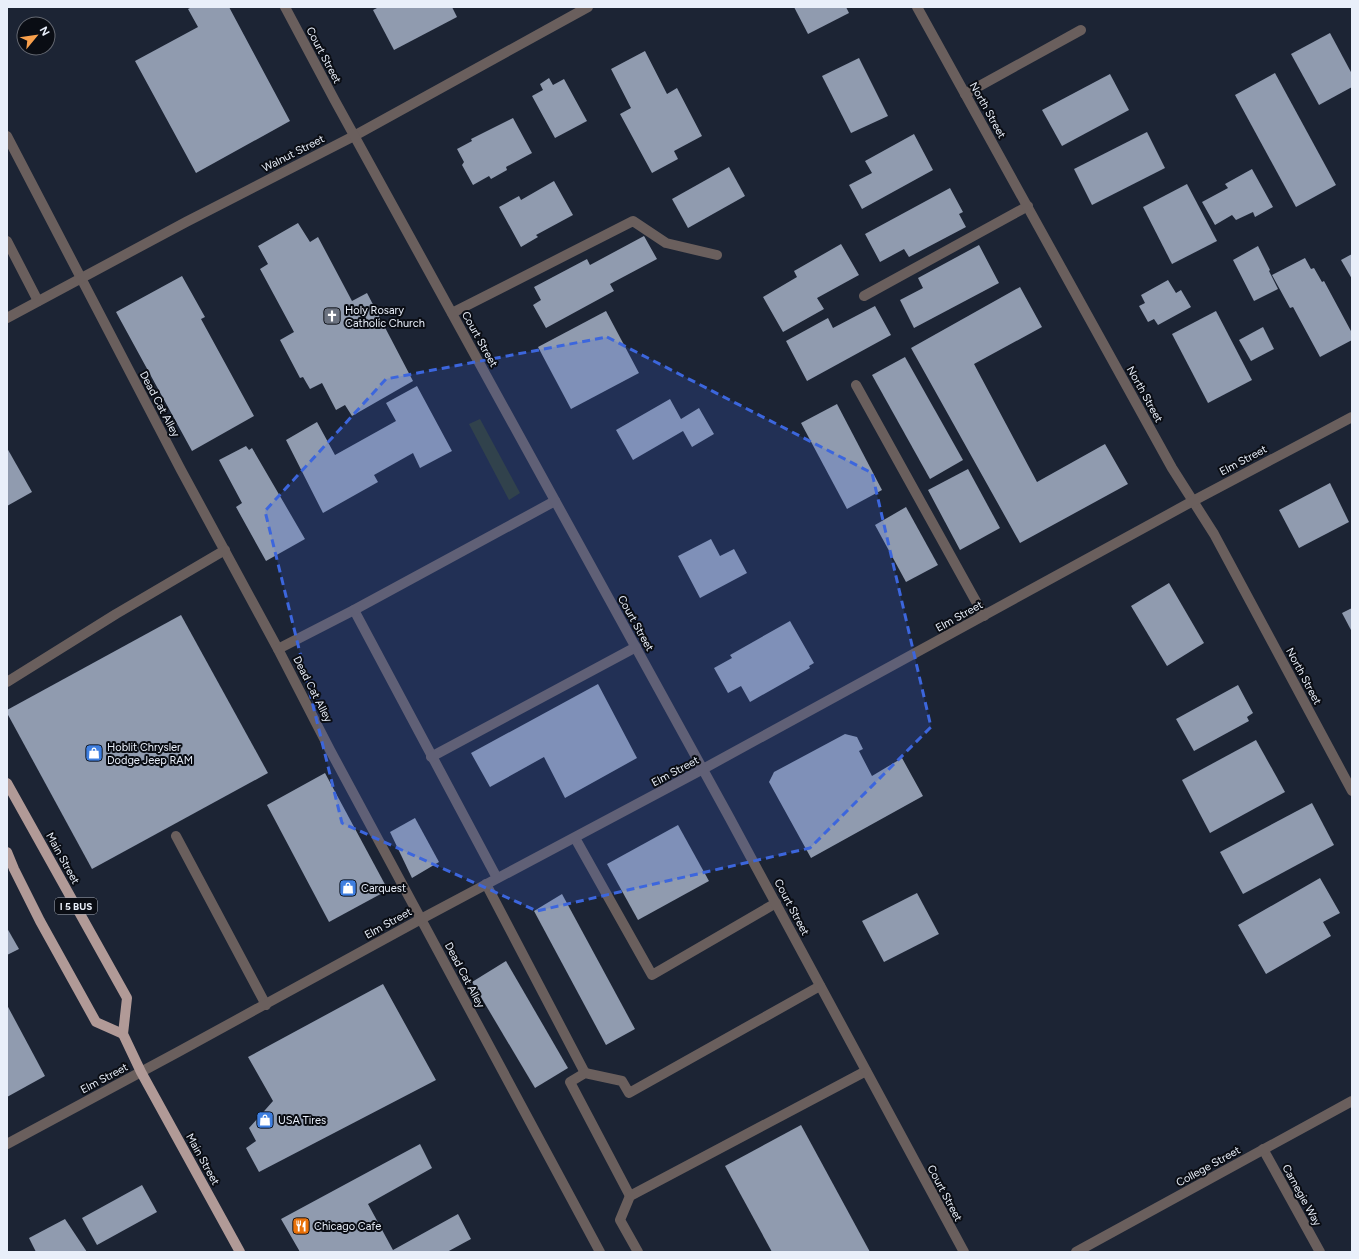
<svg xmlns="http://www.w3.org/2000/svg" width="1359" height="1259" font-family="Figtree,sans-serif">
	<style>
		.green { fill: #2f3a29 }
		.building { fill: #909baf }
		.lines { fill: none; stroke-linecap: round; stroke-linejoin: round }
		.service { stroke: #6a5f5d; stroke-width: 10 }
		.minor { stroke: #6a5f5d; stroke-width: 10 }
		.tertiary { stroke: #6a5f5d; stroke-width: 10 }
		.primary { stroke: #b19a97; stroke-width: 10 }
		.marked { fill: #3c66dd; fill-opacity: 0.2; stroke: #3c66dd; stroke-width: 3; stroke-dasharray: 8 5; stroke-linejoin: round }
		.labels { text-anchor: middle; stroke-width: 4; stroke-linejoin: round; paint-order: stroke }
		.shield { fill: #0a0d14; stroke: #a6abb5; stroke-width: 1 }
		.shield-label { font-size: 10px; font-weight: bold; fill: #e9effa }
		.street-label { font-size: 11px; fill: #e9effa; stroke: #0a0d14 }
		.poi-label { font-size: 11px; fill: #e9effa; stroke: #0a0d14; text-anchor: start }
	</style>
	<rect width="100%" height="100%" fill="#1c2434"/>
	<!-- green -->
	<path class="green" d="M480,419L520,493L509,500L469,424Z"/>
	<!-- building -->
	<g class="building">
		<path d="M192,7H229L290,121L196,173L135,61L198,27L188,9Z"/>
		<path d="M379,7H452L457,17L394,50L373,10Z"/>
		<path d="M794,7H846L849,13L808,34Z"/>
		<path d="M1330,33L1352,74V87L1319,105L1291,54Z"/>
		<path d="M645,51L667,94L677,88L702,136L674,151L678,159L652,173L620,114L631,108L611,69Z"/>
		<path d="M859,58L888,116L851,133L822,76Z"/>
		<path d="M1275,73L1336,185L1296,207L1235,95Z"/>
		<path d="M1110,74L1129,110L1062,146L1042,110Z"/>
		<path d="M549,78L553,85L564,79L587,121L555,138L532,96L543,90L540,84Z"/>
		<path d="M513,118L532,153L506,167L507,170L491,179L489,176L473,185L462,165L464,162L457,149L472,141L471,139Z"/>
		<path d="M1147,132L1165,168L1092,205L1074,169Z"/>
		<path d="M914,134L933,170L862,209L849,185L872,173L865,161Z"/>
		<path d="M729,167L745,196L688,228L672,199Z"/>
		<path d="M1252,169L1273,207L1255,217L1253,212L1236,220L1232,215L1215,225L1202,202L1228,188L1225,184Z"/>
		<path d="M554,181L573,215L536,235L538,237L521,247L499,207L519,196L521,200Z"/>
		<path d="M1187,184L1217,241L1172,264L1143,207Z"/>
		<path d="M950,188L963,212L959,214L966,227L909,257L904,249L880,262L865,234Z"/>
		<path d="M298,223L310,242L318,237L352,301L367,293L413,381L352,416L345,405L336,410L322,383L310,389L303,377L300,378L280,340L294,332L260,269L268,264L258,246Z"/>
		<path d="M644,236L657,259L610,284L614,291L546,328L533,305L541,300L534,287L587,259L590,265Z"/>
		<path d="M841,244L859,275L817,298L824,309L783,332L763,297L797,277L794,271Z"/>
		<path d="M979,245L999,283L914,328L900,300L923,288L918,278Z"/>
		<path d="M1258,246L1270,270L1269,271L1278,289L1254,301L1233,260Z"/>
		<path d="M1352,254V279L1341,260Z"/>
		<path d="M1305,258L1311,269L1314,268L1322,282L1324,281L1352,333V340L1320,357L1293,307L1290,308L1272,275Z"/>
		<path d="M182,276L205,317L201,319L254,416L192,451L116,312Z"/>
		<path d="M1168,280L1176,293L1181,290L1191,307L1158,325L1154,319L1148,322L1139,306L1145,303L1141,295Z"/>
		<path d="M1020,287L1042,327L974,364L1037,482L1105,444L1128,484L1020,543L911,348Z"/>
		<path d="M875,306L891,335L807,381L786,341L828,318L833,328Z"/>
		<path d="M606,311L639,373L571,409L538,347Z"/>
		<path d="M1216,311L1252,380L1208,403L1172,334Z"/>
		<path d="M1263,327L1274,349L1251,361L1239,340Z"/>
		<path d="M905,357L963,460L930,479L872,375Z"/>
		<path d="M417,386L452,451L420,468L413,453L374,475L378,482L323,513L286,440L317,422L335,455L396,421L386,403Z"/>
		<path d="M670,399L681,419L699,408L714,434L692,447L683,431L633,460L616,430Z"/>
		<path d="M837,404L882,490L847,509L801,423Z"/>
		<path d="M246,446L249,450L252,448L305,539L266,561L236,507L242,503L219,460Z"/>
		<path d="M7,448L32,492L7,506Z"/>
		<path d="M968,469L1000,528L960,550L928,490Z"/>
		<path d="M1330,483L1349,522L1299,548L1279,510Z"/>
		<path d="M906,507L938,565L906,582L875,525Z"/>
		<path d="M711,539L720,556L734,549L747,573L700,598L678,556Z"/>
		<path d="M1169,583L1204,643L1167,666L1131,606Z"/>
		<path d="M1352,608V632L1342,613Z"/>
		<path d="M181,615L268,773L92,869L7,713V710Z"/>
		<path d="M790,621L814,663L809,666L810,668L750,702L741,686L728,693L714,668L732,658L730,655Z"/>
		<path d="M598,684L637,758L565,798L544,757L490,787L471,753Z"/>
		<path d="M1238,685L1253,713L1247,717L1249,721L1194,751L1176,719Z"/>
		<path d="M845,734L857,737L863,749L859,751L872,776L902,758L923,796L811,858L769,782L774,772Z"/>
		<path d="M1256,740L1285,792L1210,833L1182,780Z"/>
		<path d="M325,773L388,890L329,922L267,805Z"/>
		<path d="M1312,803L1334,845L1243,894L1220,852Z"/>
		<path d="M415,818L439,862L412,878L390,832Z"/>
		<path d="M678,825L709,881L638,920L607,864Z"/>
		<path d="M1320,878L1340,913L1323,922L1331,936L1266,974L1238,925Z"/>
		<path d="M917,893L939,934L884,962L862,921Z"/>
		<path d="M562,894L635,1029L606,1045L534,911Z"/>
		<path d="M7,928L19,949L7,955Z"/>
		<path d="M506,961L568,1068L535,1088L472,982Z"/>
		<path d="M383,984L436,1080L259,1172L246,1148L256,1141L249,1128L273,1101L248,1057Z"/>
		<path d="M7,1005L45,1076L7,1097Z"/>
		<path d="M801,1125L870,1252H772L725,1166Z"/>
		<path d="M420,1144L432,1168L368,1204L393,1250L458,1214L471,1239L447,1252H300L281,1219Z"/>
		<path d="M142,1185L157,1212L97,1245L82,1218Z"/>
		<path d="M65,1219L87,1252H36L29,1238Z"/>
	</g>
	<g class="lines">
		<!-- service -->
		<g class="service">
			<path d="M965,94L1081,30"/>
			<path d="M7,136L181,470L278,649L330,750L600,1252"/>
			<path d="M7,241L38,301"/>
			<path d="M864,296L1028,206"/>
			<path d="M452,313L633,221L666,243L717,255"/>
			<path d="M856,385L984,616"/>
			<path d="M354,610L497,878"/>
			<path d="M278,649L354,610L555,501"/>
			<path d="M7,682L116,614L225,550"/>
			<path d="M431,757L636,647"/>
			<path d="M176,836L266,1005"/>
			<path d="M575,838L652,975L776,903"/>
			<path d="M486,884L585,1073"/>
			<path d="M630,1196L570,1082L585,1073L622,1081L629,1093L820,986"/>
			<path d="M638,1252L620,1220L630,1196L866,1071"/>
		</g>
		<!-- minor -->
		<g class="minor">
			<path d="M917,7L1172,468L1214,534L1352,791"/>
			<path d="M7,318L186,222L354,136L588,7"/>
			<path d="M7,1144L178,1052L421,919L703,769L1193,501L1352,417"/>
			<path d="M1263,1149L1320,1252"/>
		</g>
		<!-- tertiary -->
		<g class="tertiary">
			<path d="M285,7L334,99L728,815L964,1252"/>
			<path d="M1076,1252L1352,1101"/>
		</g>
		<!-- primary -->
		<g class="primary">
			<path d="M7,783L127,998L123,1034L141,1072L240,1252"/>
			<path d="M7,852L14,869L40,921L96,1022L123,1034"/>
		</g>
	</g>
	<!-- marked area -->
	<path class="marked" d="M607,337L872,473L931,727L810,848L537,911L342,823L265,511L386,379Z"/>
	<!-- icons -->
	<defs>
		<symbol id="church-square" viewBox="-11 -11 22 22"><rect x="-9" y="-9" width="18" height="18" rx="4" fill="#6b7280" stroke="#0a0d14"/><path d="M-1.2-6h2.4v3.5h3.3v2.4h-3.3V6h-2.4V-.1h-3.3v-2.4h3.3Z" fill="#fff"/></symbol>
		<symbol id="shop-square" viewBox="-11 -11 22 22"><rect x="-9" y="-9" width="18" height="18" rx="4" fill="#3f7fe0" stroke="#0a0d14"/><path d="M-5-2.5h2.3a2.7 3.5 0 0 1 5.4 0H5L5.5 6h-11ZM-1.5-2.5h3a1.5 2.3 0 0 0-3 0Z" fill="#fff"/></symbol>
		<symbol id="restaurant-square" viewBox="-11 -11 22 22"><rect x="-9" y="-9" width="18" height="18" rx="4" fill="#e8710a" stroke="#0a0d14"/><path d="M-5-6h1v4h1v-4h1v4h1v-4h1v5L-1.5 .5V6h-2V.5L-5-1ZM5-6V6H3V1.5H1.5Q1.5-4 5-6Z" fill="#fff"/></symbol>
	</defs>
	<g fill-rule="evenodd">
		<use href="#church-square" x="322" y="306" width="20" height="20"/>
		<use href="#shop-square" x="84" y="743" width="20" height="20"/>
		<use href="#shop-square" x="338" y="878" width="20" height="20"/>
		<use href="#shop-square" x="255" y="1110" width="20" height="20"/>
		<use href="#restaurant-square" x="291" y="1216" width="20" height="20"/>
	</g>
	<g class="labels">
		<!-- shield labels -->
		<rect class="shield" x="55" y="898" width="42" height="16" rx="3"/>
		<g class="shield-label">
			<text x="76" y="910">I 5 BUS</text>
		</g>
		<!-- street labels -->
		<g class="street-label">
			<text transform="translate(324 55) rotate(62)" y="4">Court Street</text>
			<text transform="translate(988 110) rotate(61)" y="4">North Street</text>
			<text transform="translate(293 153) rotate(-27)" y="4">Walnut Street</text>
			<text transform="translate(480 339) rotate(61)" y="4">Court Street</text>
			<text transform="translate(1145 394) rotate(61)" y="4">North Street</text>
			<text transform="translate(160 404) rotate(62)" y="4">Dead Cat Alley</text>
			<text transform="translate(1243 460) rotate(-28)" y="4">Elm Street</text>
			<text transform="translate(959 616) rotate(-29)" y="4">Elm Street</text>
			<text transform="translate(636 623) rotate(61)" y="4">Court Street</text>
			<text transform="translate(1304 676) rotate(62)" y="4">North Street</text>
			<text transform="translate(313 689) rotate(63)" y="4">Dead Cat Alley</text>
			<text transform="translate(675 771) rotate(-28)" y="4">Elm Street</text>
			<text transform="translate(63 858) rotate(61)" y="4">Main Street</text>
			<text transform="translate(792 907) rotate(62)" y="4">Court Street</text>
			<text transform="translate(388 923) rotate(-29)" y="4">Elm Street</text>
			<text transform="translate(465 975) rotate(62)" y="4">Dead Cat Alley</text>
			<text transform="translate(104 1078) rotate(-28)" y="4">Elm Street</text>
			<text transform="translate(203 1159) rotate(61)" y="4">Main Street</text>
			<text transform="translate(1208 1166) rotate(-29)" y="4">College Street</text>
			<text transform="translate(945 1193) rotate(62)" y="4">Court Street</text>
			<text transform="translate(1302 1195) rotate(61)" y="4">Carnegie Way</text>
		</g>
		<!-- poi labels -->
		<g class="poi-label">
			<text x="345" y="314">Holy Rosary<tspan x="345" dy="13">Catholic Church</tspan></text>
			<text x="107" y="751">Hoblit Chrysler<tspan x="107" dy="13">Dodge Jeep RAM</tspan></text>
			<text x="361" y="892">Carquest</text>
			<text x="278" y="1124">USA Tires</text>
			<text x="314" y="1230">Chicago Cafe</text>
		</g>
	</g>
	<!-- border -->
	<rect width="1359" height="1259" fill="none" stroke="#e9effa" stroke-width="16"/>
	<!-- north arrow -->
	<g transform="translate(36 36) rotate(61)"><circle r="19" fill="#0a0d14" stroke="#636770"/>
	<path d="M0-3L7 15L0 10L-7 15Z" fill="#f9a04c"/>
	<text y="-6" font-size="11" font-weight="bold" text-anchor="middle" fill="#e9effa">N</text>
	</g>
</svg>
